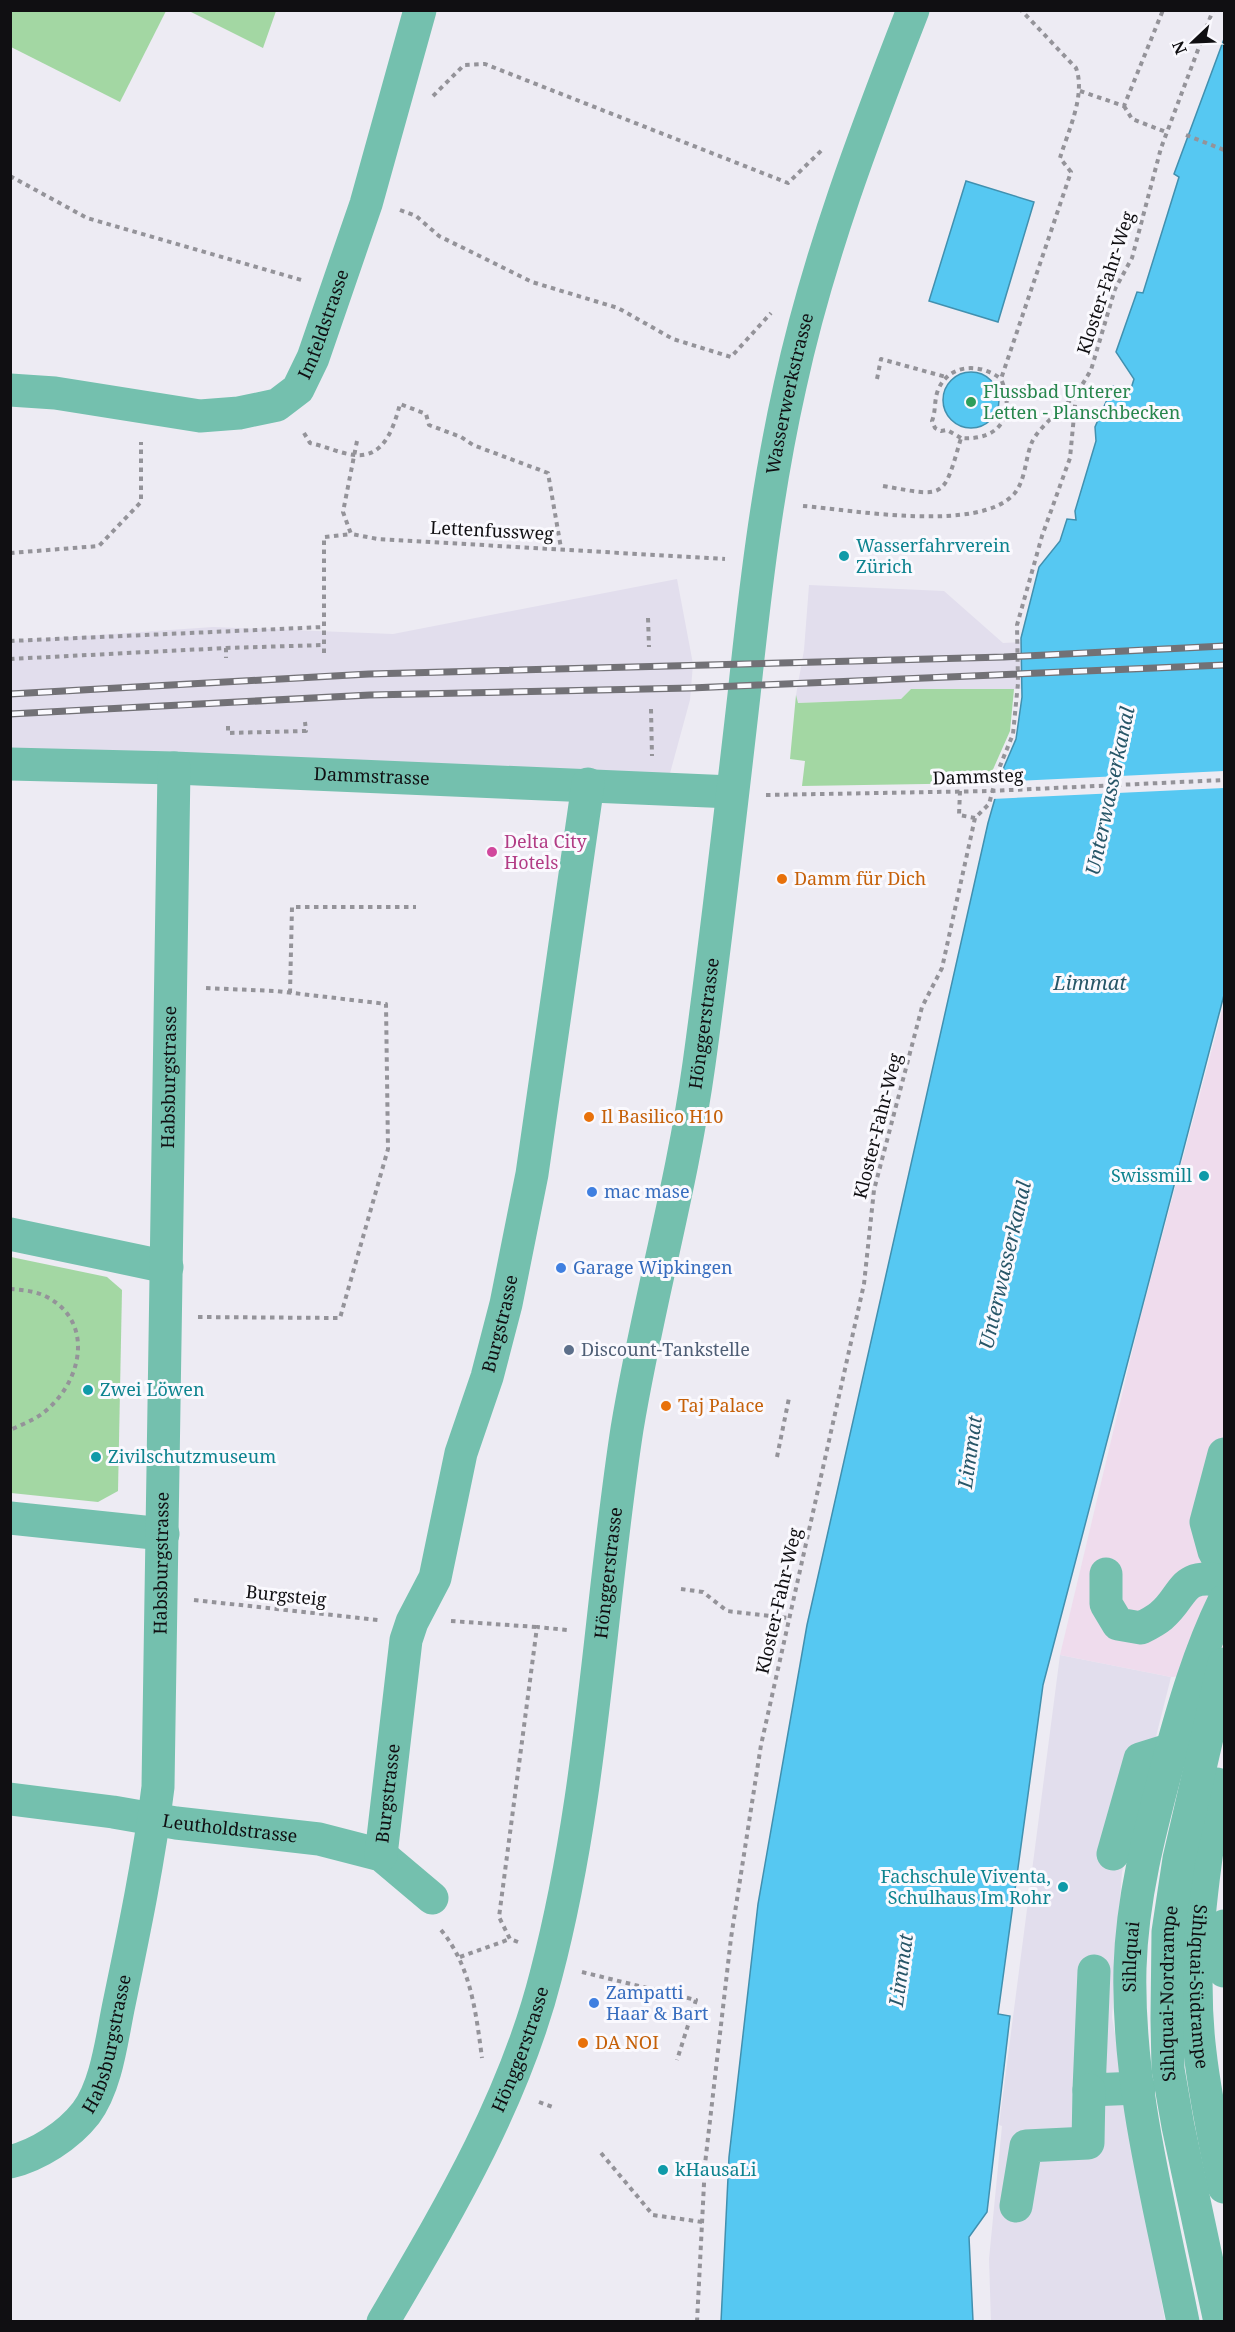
<svg xmlns="http://www.w3.org/2000/svg" width="1235" height="2332" font-family="'Noto Serif',serif">
	<style>
		.built { fill: #e2deed }
		.industrial { fill: #efdced }
		.green { fill: #a3d7a3 }
		.water { fill: #56c8f2; stroke: #4190af; stroke-width: 1.5 }
		.pier { fill: #edebf3 }
		.lines { fill: none; stroke-linecap: round; stroke-linejoin: round }
		.path { stroke: #949399; stroke-width: 4; stroke-dasharray: 4.5 4.5; stroke-linecap: butt }
		.minor { stroke: #74c0ae; stroke-width: 33 }
		.rail-casing { stroke: #727176; stroke-width: 7 }
		.rail { stroke: #faf9fe; stroke-width: 4.5; stroke-dasharray: 14; stroke-linecap: butt }
		.leisure-dot { fill: #2e9e5b; stroke: #faf9fe; stroke-width: 2 }
		.culture-dot { fill: #0f9aa8; stroke: #faf9fe; stroke-width: 2 }
		.hotel-dot { fill: #d1479c; stroke: #faf9fe; stroke-width: 2 }
		.food-dot { fill: #e8710a; stroke: #faf9fe; stroke-width: 2 }
		.shop-dot { fill: #3f7fe0; stroke: #faf9fe; stroke-width: 2 }
		.service-dot { fill: #5c6f8a; stroke: #faf9fe; stroke-width: 2 }
		.labels { text-anchor: middle; stroke-width: 6; stroke-linejoin: round; paint-order: stroke }
		.street-label { font-size: 18px; fill: #100f12; stroke: #faf9fe }
		.leisure-label { font-size: 18px; fill: #27864d; stroke: #faf9fe; text-anchor: start }
		.culture-label { font-size: 18px; fill: #0d838f; stroke: #faf9fe; text-anchor: start }
		.hotel-label { font-size: 18px; fill: #b23c85; stroke: #faf9fe; text-anchor: start }
		.food-label { font-size: 18px; fill: #c56008; stroke: #faf9fe; text-anchor: start }
		.shop-label { font-size: 18px; fill: #366cbe; stroke: #faf9fe; text-anchor: start }
		.service-label { font-size: 18px; fill: #4e5e75; stroke: #faf9fe; text-anchor: start }
		.water-label { font-size: 20px; font-style: italic; fill: #275668; stroke: #faf9fe }
	</style>
	<rect width="100%" height="100%" fill="#edebf3"/>
	<!-- built -->
	<g class="built">
		<path d="M677,579L693,664L690,700L669,777L11,750V641L213,627L393,634Z"/>
		<path d="M809,585L944,591L1003,643L1224,633V679L1014,689H911L901,699L797,703L796,695L804,650Z"/>
		<path d="M1060,1655L1171,1677L1122,1872L1112,2017L1165,2321L991,2322L989,2259L1002,2126L999,2125Z"/>
	</g>
	<!-- industrial -->
	<path class="industrial" d="M1224,1004V1674L1171,1677L1060,1655L1140,1319Z"/>
	<!-- green -->
	<g class="green">
		<path d="M10,11L11,10L166,11L120,102L11,47Z"/>
		<path d="M189,11H276L263,48Z"/>
		<path d="M911,689H1014L1010,731L987,783L802,786L805,761L790,759L796,695L798,703L901,699Z"/>
		<path d="M11,1257L107,1277L122,1290L118,1491L98,1502L11,1493Z"/>
	</g>
	<!-- water -->
	<g class="water">
		<path d="M1224,39V995L1043,1685L998,2014L1010,2016L987,2212L969,2237L973,2321L721,2322L729,2157L758,1904L807,1625L988,823L1004,767L1016,739L1022,697L1021,638L1039,567L1060,541L1067,519L1076,520L1075,511L1096,441L1095,427L1113,386L1129,395L1134,379L1116,352L1137,292L1143,293L1179,177L1174,174Z"/>
		<path d="M966,181L1034,202L998,322L929,301Z"/>
		<circle cx="971" cy="400" r="28"/>
	</g>
	<!-- pier -->
	<path class="pier" d="M1224,771V788L992,799L997,782Z"/>
	<g class="lines">
		<!-- path -->
		<g class="path">
			<path d="M843,10H846"/>
			<path d="M1080,91L1124,106L1163,10"/>
			<path d="M433,96L464,65L485,64L788,183L823,149"/>
			<path d="M1124,106L1132,119L1166,132"/>
			<path d="M1186,135L1224,150"/>
			<path d="M10,176L87,218L305,281"/>
			<path d="M400,210L416,216L439,236L532,282L618,308L673,339L731,357L771,313"/>
			<path d="M877,379L881,359L946,377"/>
			<path d="M304,433L310,443C325,446 341,454 355,455C385,458 394,426 400,404L426,414L429,425L461,437L473,445L548,473L561,548"/>
			<path d="M961,438L947,430L941,431L935,428L932,421C936,411 934,400 938,390C949,363 981,363 1001,379"/>
			<path d="M357,441L343,512L351,534L378,539L725,559"/>
			<path d="M883,486C946,497 943,500 961,438C1001,441 1016,414 1001,379L1071,172L1060,158C1068,131 1086,95 1076,68L1021,10"/>
			<path d="M803,506C854,510 979,533 1014,494C1026,480 1025,458 1032,442C1038,428 1065,406 1076,395"/>
			<path d="M10,553L99,546L141,502V442"/>
			<path d="M648,618L649,647"/>
			<path d="M10,641L324,627"/>
			<path d="M226,648L324,645"/>
			<path d="M324,653V537L351,534"/>
			<path d="M10,659L226,648V658"/>
			<path d="M651,709L652,756"/>
			<path d="M228,726V733L306,731L305,722"/>
			<path d="M960,791L959,815L975,818"/>
			<path d="M766,795L990,791L1224,780"/>
			<path d="M290,993L292,907H416"/>
			<path d="M10,1289C23,1290 36,1291 47,1297C96,1323 81,1384 43,1413C34,1420 21,1425 10,1430"/>
			<path d="M198,1317L340,1318L388,1149L386,1004L276,991L204,988"/>
			<path d="M777,1457L789,1398"/>
			<path d="M681,1589L703,1592L727,1611L788,1618"/>
			<path d="M194,1600L378,1620"/>
			<path d="M451,1621L537,1627"/>
			<path d="M441,1930C471,1966 476,2013 482,2058"/>
			<path d="M518,1942L510,1939L499,1917L537,1627L567,1630"/>
			<path d="M460,1957L510,1939"/>
			<path d="M582,1972L696,2000L677,2060"/>
			<path d="M539,2102L555,2108"/>
			<path d="M601,2153L653,2215L702,2222"/>
			<path d="M697,2322L705,2164L731,1938L761,1745L864,1284L874,1190L922,1007L942,968L975,818L989,804L998,771L1013,734L1018,683L1017,625L1042,536L1070,458L1076,395L1091,370L1115,289L1132,258L1161,148L1213,10"/>
		</g>
		<!-- minor -->
		<g class="minor">
			<path id="s1" d="M10,390L55,393L200,416L239,413L277,405L298,389L313,358L366,204L420,10"/>
			<path id="s2" d="M10,764L174,768L732,792"/>
			<path d="M10,1234L167,1267"/>
			<path d="M1224,1454L1206,1522L1214,1551L1224,1570"/>
			<path d="M10,1518L163,1534"/>
			<path d="M1106,1574V1604L1118,1624L1141,1628C1147,1625 1155,1621 1161,1616C1186,1595 1179,1572 1224,1581"/>
			<path id="s3" d="M1217,1784C1203,1872 1189,1963 1200,2052C1205,2097 1215,2142 1224,2187"/>
			<path id="s4" d="M10,1799L113,1812L176,1823L319,1839L381,1855L432,1898"/>
			<path d="M1113,1854L1140,1759L1172,1749"/>
			<path id="s5" d="M381,1855L406,1640L412,1622L435,1578L461,1453L487,1377L506,1304L532,1174L588,784"/>
			<path d="M1224,1926V1971"/>
			<path d="M1094,1971L1089,2090L1139,2088"/>
			<path id="s6" d="M10,2162C38,2155 68,2136 86,2113C107,2085 112,2037 119,2004C134,1932 149,1860 158,1787L174,768"/>
			<path d="M1016,2206L1026,2146L1088,2143L1089,2090"/>
			<path id="s7" d="M383,2322C448,2211 514,2101 546,1975C593,1797 599,1611 627,1429C647,1307 682,1187 699,1064C716,941 730,818 744,695C755,591 767,488 790,386C818,257 865,133 913,10"/>
			<path id="s8" d="M1183,2322C1160,2206 1127,2086 1130,1968C1132,1898 1150,1830 1168,1763C1183,1708 1199,1652 1224,1601"/>
			<path id="s9" d="M1220,2322L1178,2126L1168,2069L1167,2019L1168,1932L1179,1859L1224,1664"/>
		</g>
		<defs>
			<g id="rail">
				<path d="M10,694L369,674L1004,657L1224,646"/>
				<path d="M10,714L370,695L691,688L1224,665"/>
			</g>
		</defs>
		<!-- rail casing -->
		<use href="#rail" class="rail-casing"/>
		<!-- rail -->
		<use href="#rail" class="rail"/>
	</g>
	<!-- markers -->
	<circle class="leisure-dot" cx="971" cy="402" r="6"/>
	<g class="culture-dot">
		<circle cx="844" cy="556" r="6"/>
		<circle cx="1204" cy="1176" r="6"/>
		<circle cx="88" cy="1390" r="6"/>
		<circle cx="96" cy="1457" r="6"/>
		<circle cx="1063" cy="1887" r="6"/>
		<circle cx="663" cy="2170" r="6"/>
	</g>
	<circle class="hotel-dot" cx="492" cy="852" r="6"/>
	<g class="food-dot">
		<circle cx="782" cy="879" r="6"/>
		<circle cx="589" cy="1117" r="6"/>
		<circle cx="666" cy="1406" r="6"/>
		<circle cx="583" cy="2043" r="6"/>
	</g>
	<g class="shop-dot">
		<circle cx="592" cy="1192" r="6"/>
		<circle cx="561" cy="1268" r="6"/>
		<circle cx="594" cy="2003" r="6"/>
	</g>
	<circle class="service-dot" cx="569" cy="1350" r="6"/>
	<g class="labels">
		<!-- street labels -->
		<g class="street-label">
			<text transform="translate(1106 283) rotate(-72)" y="6">Kloster-Fahr-Weg</text>
			<text dy="6" stroke="none"><textPath href="#s1" startOffset="366">Imfeldstrasse</textPath></text>
			<text dy="6" stroke="none"><textPath href="#s7" startOffset="1986">Wasserwerkstrasse</textPath></text>
			<text transform="translate(492 531) rotate(3)" y="6">Lettenfussweg</text>
			<text dy="6" stroke="none"><textPath href="#s2" startOffset="362">Dammstrasse</textPath></text>
			<text transform="translate(978 777) rotate(-2)" y="6">Dammsteg</text>
			<text dy="6" stroke="none"><textPath href="#s7" startOffset="1350">Hönggerstrasse</textPath></text>
			<text dy="6" stroke="none"><textPath href="#s6" startOffset="1137">Habsburgstrasse</textPath></text>
			<text transform="translate(878 1126) rotate(-76)" y="6">Kloster-Fahr-Weg</text>
			<text dy="6" stroke="none"><textPath href="#s5" startOffset="548">Burgstrasse</textPath></text>
			<text dy="6" stroke="none"><textPath href="#s6" startOffset="651">Habsburgstrasse</textPath></text>
			<text dy="6" stroke="none"><textPath href="#s7" startOffset="792">Hönggerstrasse</textPath></text>
			<text transform="translate(286 1596) rotate(6)" y="6">Burgsteig</text>
			<text transform="translate(779 1601) rotate(-77)" y="6">Kloster-Fahr-Weg</text>
			<text dy="6" stroke="none"><textPath href="#s5" startOffset="62">Burgstrasse</textPath></text>
			<text dy="6" stroke="none"><textPath href="#s4" startOffset="222">Leutholdstrasse</textPath></text>
			<text dy="6" stroke="none"><textPath href="#s8" startOffset="370">Sihlquai</textPath></text>
			<text dy="6" stroke="none"><textPath href="#s3" startOffset="204">Sihlquai-Südrampe</textPath></text>
			<text dy="6" stroke="none"><textPath href="#s9" startOffset="334">Sihlquai-Nordrampe</textPath></text>
			<text dy="6" stroke="none"><textPath href="#s6" startOffset="165">Habsburgstrasse</textPath></text>
			<text dy="6" stroke="none"><textPath href="#s7" startOffset="306">Hönggerstrasse</textPath></text>
		</g>
		<!-- leisure labels -->
		<g class="leisure-label">
			<text x="983" y="398">Flussbad Unterer<tspan x="983" dy="21">Letten - Planschbecken</tspan></text>
		</g>
		<!-- culture labels -->
		<g class="culture-label">
			<text x="856" y="552">Wasserfahrverein<tspan x="856" dy="21">Zürich</tspan></text>
			<text x="1192" y="1182" text-anchor="end">Swissmill</text>
			<text x="100" y="1396">Zwei Löwen</text>
			<text x="108" y="1463">Zivilschutzmuseum</text>
			<text x="1051" y="1883" text-anchor="end">Fachschule Viventa,<tspan x="1051" dy="21">Schulhaus Im Rohr</tspan></text>
			<text x="675" y="2176">kHausaLi</text>
		</g>
		<!-- hotel labels -->
		<g class="hotel-label">
			<text x="504" y="848">Delta City<tspan x="504" dy="21">Hotels</tspan></text>
		</g>
		<!-- food labels -->
		<g class="food-label">
			<text x="794" y="885">Damm für Dich</text>
			<text x="601" y="1123">Il Basilico H10</text>
			<text x="678" y="1412">Taj Palace</text>
			<text x="595" y="2049">DA NOI</text>
		</g>
		<!-- shop labels -->
		<g class="shop-label">
			<text x="604" y="1198">mac mase</text>
			<text x="573" y="1274">Garage Wipkingen</text>
			<text x="606" y="1999">Zampatti<tspan x="606" dy="21">Haar &amp; Bart</tspan></text>
		</g>
		<!-- service labels -->
		<g class="service-label">
			<text x="581" y="1356">Discount-Tankstelle</text>
		</g>
		<!-- water labels -->
		<g class="water-label">
			<text transform="translate(1110 791) rotate(-78)" y="7">Unterwasserkanal</text>
			<text x="1090" y="990">Limmat</text>
			<text transform="translate(1005 1265) rotate(-77)" y="7">Unterwasserkanal</text>
			<text transform="translate(970 1452) rotate(-82)" y="7">Limmat</text>
			<text transform="translate(901 1970) rotate(-82)" y="7">Limmat</text>
		</g>
	</g>
	<!-- border -->
	<rect width="1235" height="2332" fill="none" stroke="#100f12" stroke-width="24"/>
	<!-- north arrow -->
	<g transform="translate(1193 42) rotate(247)" stroke="#faf9fe" stroke-width="4.5" paint-order="stroke">
	<path d="M0-4.5L10 22L0 15L-10 22Z" fill="#100f12"/>
	<text y="-9" font-size="16" font-weight="bold" text-anchor="middle" fill="#100f12">N</text>
	</g>
</svg>
